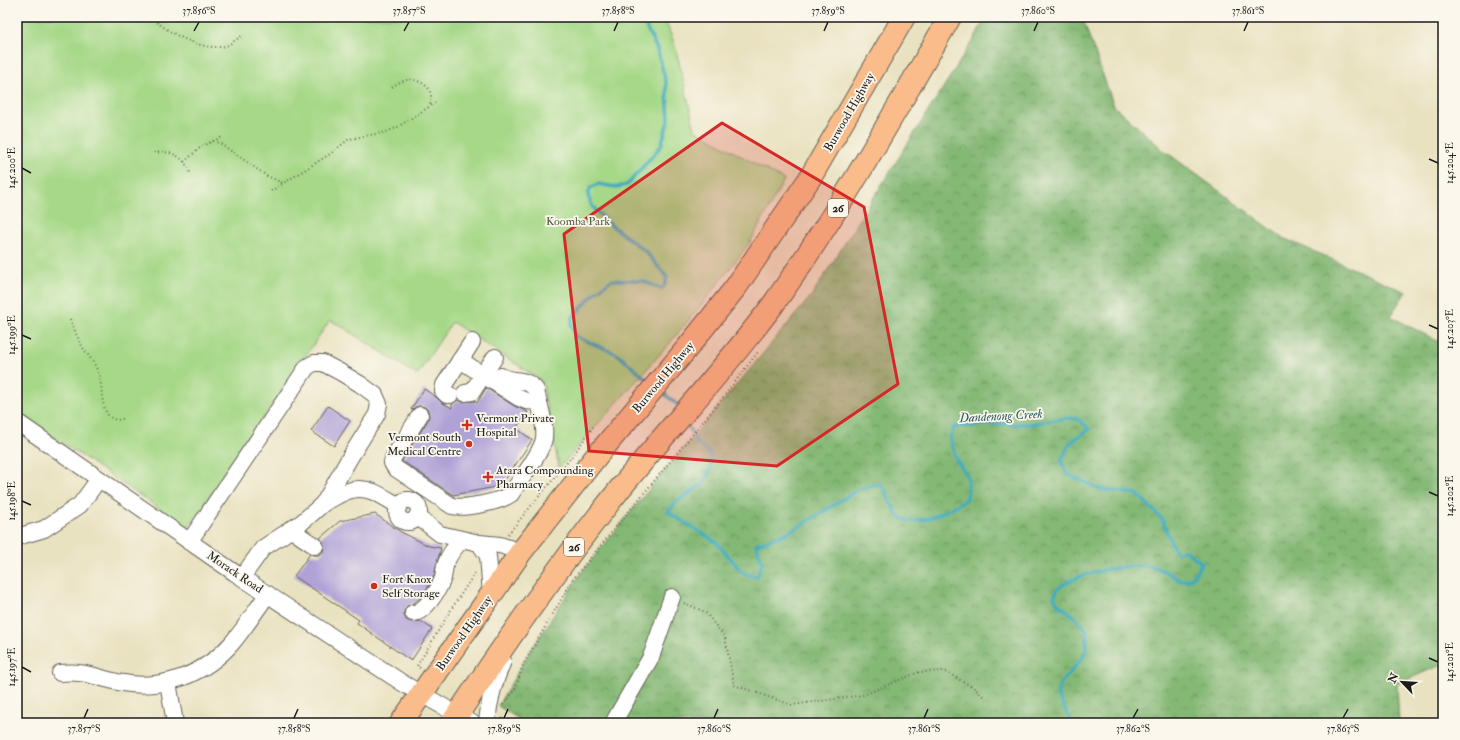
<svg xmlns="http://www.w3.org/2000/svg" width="1460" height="740" font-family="'IM FELL Double Pica',serif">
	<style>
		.green { fill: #a6d887; stroke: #617a52 }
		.forest { fill: url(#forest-crowns); stroke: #506a48 }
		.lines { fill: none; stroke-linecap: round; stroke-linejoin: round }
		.stream { stroke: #3eabbd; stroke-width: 3.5 }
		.building { fill: #b0a2d7 }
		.minor-casing { stroke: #646156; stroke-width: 18 }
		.highway-casing { stroke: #646156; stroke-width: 24 }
		.path { stroke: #646156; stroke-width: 2; stroke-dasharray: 1 3; stroke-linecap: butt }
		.minor { stroke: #fff; stroke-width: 16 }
		.highway { stroke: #f9bc8a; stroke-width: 22 }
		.marked { fill: #d62828; fill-opacity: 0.2; stroke: #d62828; stroke-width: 3; stroke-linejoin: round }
		.ticks { fill: none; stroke: #1c1c1c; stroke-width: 1.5 }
		.poi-dot { fill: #c8321e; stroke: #fbf7ec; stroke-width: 1.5 }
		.labels { text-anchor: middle; stroke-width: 3.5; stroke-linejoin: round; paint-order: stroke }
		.shield { fill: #fbf7ec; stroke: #5f5e5a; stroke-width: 1 }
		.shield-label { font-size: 11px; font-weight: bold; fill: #1c1c1c }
		.street-label { font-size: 12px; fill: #1c1c1c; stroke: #fbf7ec }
		.park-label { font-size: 12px; fill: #4c5e41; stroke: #fbf7ec }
		.poi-label { font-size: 12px; fill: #1c1c1c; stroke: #fbf7ec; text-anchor: start }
		.water-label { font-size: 13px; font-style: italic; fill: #2b5c64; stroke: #fbf7ec }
		.neatline { fill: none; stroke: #1c1c1c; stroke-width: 1.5 }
		.ticks-label { font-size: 10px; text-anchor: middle; fill: #1c1c1c }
	</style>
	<defs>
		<pattern id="forest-crowns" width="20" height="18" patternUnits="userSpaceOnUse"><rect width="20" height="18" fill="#84b874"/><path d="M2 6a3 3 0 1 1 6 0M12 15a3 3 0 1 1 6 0" fill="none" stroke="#6b955e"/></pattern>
	</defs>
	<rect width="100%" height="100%" fill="#fbf7ec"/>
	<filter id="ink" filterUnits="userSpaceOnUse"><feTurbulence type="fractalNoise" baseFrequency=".025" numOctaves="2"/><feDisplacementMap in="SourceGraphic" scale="8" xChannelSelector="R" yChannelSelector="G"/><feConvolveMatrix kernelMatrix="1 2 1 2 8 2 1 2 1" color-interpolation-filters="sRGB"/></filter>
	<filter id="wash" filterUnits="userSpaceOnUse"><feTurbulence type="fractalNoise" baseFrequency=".012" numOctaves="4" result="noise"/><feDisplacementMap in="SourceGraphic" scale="16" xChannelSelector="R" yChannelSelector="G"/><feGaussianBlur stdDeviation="0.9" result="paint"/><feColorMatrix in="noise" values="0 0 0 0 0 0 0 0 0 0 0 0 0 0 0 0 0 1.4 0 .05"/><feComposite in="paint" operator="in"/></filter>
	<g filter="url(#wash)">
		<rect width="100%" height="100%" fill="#e9e2c1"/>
		<!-- green -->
		<path class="green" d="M17,17H664L675,46L695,130L784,180L749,244L702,304L669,344L559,468L542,381L452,322L417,375L341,326L330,320L188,528L17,412Z"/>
		<!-- forest -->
		<path class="forest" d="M986,17H1082L1114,106L1162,149L1283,238L1406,292L1390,316L1443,344V664L1397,684L1399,723H525L498,706L524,661L581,573L656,481L812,295L974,39Z"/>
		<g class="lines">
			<!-- stream -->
			<g class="stream">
				<path d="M641,17L657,49L666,82L669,118L661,146L627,185L616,187L598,184L590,188L588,196L592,206L607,222L645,251L667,277L665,285L661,289L643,281L611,280L595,293L572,318L571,326L577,337L617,354L649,381"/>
				<path d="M660,390L680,407"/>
				<path d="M686,421L696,442L711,455L710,470L704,483L675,503L668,512L716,542L743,573L757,577L762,563L756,544L787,533L802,525L861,488L881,484C885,492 895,513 900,517C916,530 952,508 967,499L968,478L956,459L950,439L954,427L993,424H1029L1068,418L1078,419L1089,429L1070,443L1061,461L1067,474L1099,489L1137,494L1162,519L1172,545L1177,552L1186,551L1202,563L1191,579L1181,581C1173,577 1162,568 1153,567C1128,563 1082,572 1061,586C1057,588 1056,593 1054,597L1058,604L1075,617L1087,631L1086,651L1080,661L1060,684L1057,694L1072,723"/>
			</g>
		</g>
		<g id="blocks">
			<!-- building -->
			<g class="building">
				<path d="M486,388L514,406L528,412L516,428L532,440L501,486L453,495L402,461L428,420L429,416L428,410L425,407L420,406L415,407L412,410L411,409L424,389L436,397L441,402L452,408V404L458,400L462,402L474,401L477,403Z"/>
				<path d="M328,406L350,421L334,446L311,431Z"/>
				<path d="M375,514L401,532L429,546L441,548L434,575L430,584L420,598L414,603L407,606L404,611V616L406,620L411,622L421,621L432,629L411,661L357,623L359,620L294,576L310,554L315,555H319L323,552L324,546L323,542L320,538L340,521Z"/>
			</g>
		</g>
	</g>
	<g filter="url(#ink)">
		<use href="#blocks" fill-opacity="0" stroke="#646156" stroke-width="1"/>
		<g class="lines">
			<defs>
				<g id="minor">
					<path d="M460,360L519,398L526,401L539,402"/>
					<path d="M465,393L472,392L495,357"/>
					<path d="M450,395H447L443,391L444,385L472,342"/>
					<path d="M420,415L393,458L392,463L395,468L452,506C465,509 500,502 511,494C519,481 542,453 544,438C546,423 539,405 536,390C527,377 513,383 501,376"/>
					<path d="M17,422L235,573L404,684L472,723"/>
					<circle cx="408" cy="511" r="11"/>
					<path d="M323,503C333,499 342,492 352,490C368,485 385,498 399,506"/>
					<path d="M417,516L440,534L479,543L500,545L521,552"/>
					<path d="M290,529L315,546"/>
					<path d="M17,537L44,529L80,505L99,479"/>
					<path d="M189,542L307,367L314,363H323L340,372L360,384L375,395L379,404L377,414L349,459L324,503L301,523L263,548L242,577"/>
					<path d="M479,543L488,556L491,594"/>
					<path d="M413,613C425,613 439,589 443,578C444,573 444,568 446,563C449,554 456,546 462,540"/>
					<path d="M60,673C86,670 99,679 123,683C164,690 205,674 232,643C245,628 256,610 268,594"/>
					<path d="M168,682L175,723"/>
					<path d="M487,723C489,699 494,683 503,661L501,658"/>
					<path d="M613,723L651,657L672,597"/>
				</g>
				<g id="highway">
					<path d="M401,723L521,552L595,458L684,352L736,287L810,178L904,17"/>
					<path d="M452,723C505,643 559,565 619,490C669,428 724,370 772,306C838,214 893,115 950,17"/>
				</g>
			</defs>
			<!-- minor casing -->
			<use href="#minor" class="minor-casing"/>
			<!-- highway casing -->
			<use href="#highway" class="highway-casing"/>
			<!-- path -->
			<g class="path">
				<path d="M151,17C166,32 206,54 228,45C233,42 238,38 244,35"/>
				<path d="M392,87C397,84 401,81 407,80C417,78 431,86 431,96C431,100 430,103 430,106"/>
				<path d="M213,141L221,144L267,176L283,183"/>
				<path d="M154,153C170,149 185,157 190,173"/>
				<path d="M184,162L202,146L222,137"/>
				<path d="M271,191L330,154L349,139L386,132L396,128L435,103"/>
				<path d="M70,319C74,329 78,339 83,348C89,356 96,365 99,375C103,387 100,404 108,415C112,420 119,421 124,418"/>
				<path d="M508,534L574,454L593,427"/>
				<path d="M684,603L705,612L725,637L734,685L792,705L863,695L919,672L944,671L973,687L985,698"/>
				<path d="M420,668L417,666L452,608L475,573"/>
				<path d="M503,705L515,690L523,665L573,579L721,400L758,352"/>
				<path d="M502,718L506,723"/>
			</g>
			<!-- minor -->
			<use href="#minor" class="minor"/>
			<!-- highway -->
			<use href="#highway" class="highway"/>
		</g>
	</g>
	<!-- marked area -->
	<path class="marked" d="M722,123L864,207L898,384L777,466L589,451L564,234Z"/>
	<!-- ticks -->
	<path class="ticks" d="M194,31L199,22M404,31L409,22M614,31L618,22M824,31L828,22M1034,31L1038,22M1244,31L1248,22M1429,159L1438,163M22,168L31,173M1429,325L1438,329M22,335L31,339M1429,492L1438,496M22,501L31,505M1429,658L1438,662M22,667L31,672M84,718L88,709M294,718L298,709M504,718L508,709M714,718L718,709M924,718L928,709M1133,718L1138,709M1343,718L1348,709"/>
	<!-- markers -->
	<g class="poi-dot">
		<path d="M465 419h4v4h4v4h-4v4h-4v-4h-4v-4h4z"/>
		<circle cx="469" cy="444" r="4"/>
		<path d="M486 471h4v4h4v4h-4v4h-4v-4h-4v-4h4z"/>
		<circle cx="374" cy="586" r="4"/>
	</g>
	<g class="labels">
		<!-- shield labels -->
		<g class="shield">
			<rect x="828" y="199" width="20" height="18" rx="3"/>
			<rect x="564" y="538" width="20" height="18" rx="3"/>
		</g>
		<g class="shield-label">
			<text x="838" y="212">26</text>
			<text x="574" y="551">26</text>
		</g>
		<!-- street labels -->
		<g class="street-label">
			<text transform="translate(849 112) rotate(-60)" y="4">Burwood Highway</text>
			<text transform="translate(663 377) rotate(-50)" y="4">Burwood Highway</text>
			<text transform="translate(235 572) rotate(34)" y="4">Morack Road</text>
			<text transform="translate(464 633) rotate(-55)" y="4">Burwood Highway</text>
		</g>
		<!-- park labels -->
		<g class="park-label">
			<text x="578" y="225">Koomba Park</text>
		</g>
		<!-- poi labels -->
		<g class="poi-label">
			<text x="476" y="422">Vermont Private<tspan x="476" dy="14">Hospital</tspan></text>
			<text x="461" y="441" text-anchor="end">Vermont South<tspan x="461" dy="14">Medical Centre</tspan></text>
			<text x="496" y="474">Atara Compounding<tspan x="496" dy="14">Pharmacy</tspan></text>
			<text x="382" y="583">Fort Knox<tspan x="382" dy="14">Self Storage</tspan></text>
		</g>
		<!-- water labels -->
		<g class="water-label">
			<text transform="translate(1001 415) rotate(-3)" y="5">Dandenong Creek</text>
		</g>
	</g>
	<!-- margin -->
	<rect width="1460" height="740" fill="none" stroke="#fbf7ec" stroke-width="44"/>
	<!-- north arrow -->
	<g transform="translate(1402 682) rotate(295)" stroke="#fbf7ec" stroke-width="3" paint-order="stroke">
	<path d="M0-3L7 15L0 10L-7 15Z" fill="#1c1c1c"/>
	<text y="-6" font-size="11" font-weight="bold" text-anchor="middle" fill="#1c1c1c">N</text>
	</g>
	<rect x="22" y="22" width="1416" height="696" class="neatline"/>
	<g class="ticks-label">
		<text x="199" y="14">37.856°S</text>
		<text x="409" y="14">37.857°S</text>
		<text x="618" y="14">37.858°S</text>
		<text x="828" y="14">37.859°S</text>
		<text x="1038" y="14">37.860°S</text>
		<text x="1248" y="14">37.861°S</text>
		<text transform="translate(1449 163) rotate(-90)" y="4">145.204°E</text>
		<text transform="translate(11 168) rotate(-90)" y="4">145.200°E</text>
		<text transform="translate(1449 329) rotate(-90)" y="4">145.203°E</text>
		<text transform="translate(11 335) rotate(-90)" y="4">145.199°E</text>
		<text transform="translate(1449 496) rotate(-90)" y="4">145.202°E</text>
		<text transform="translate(11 501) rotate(-90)" y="4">145.198°E</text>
		<text transform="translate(1449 662) rotate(-90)" y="4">145.201°E</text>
		<text transform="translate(11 667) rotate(-90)" y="4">145.197°E</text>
		<text x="84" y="732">37.857°S</text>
		<text x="294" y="732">37.858°S</text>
		<text x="504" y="732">37.859°S</text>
		<text x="714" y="732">37.860°S</text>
		<text x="924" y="732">37.861°S</text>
		<text x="1133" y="732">37.862°S</text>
		<text x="1343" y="732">37.863°S</text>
	</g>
</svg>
